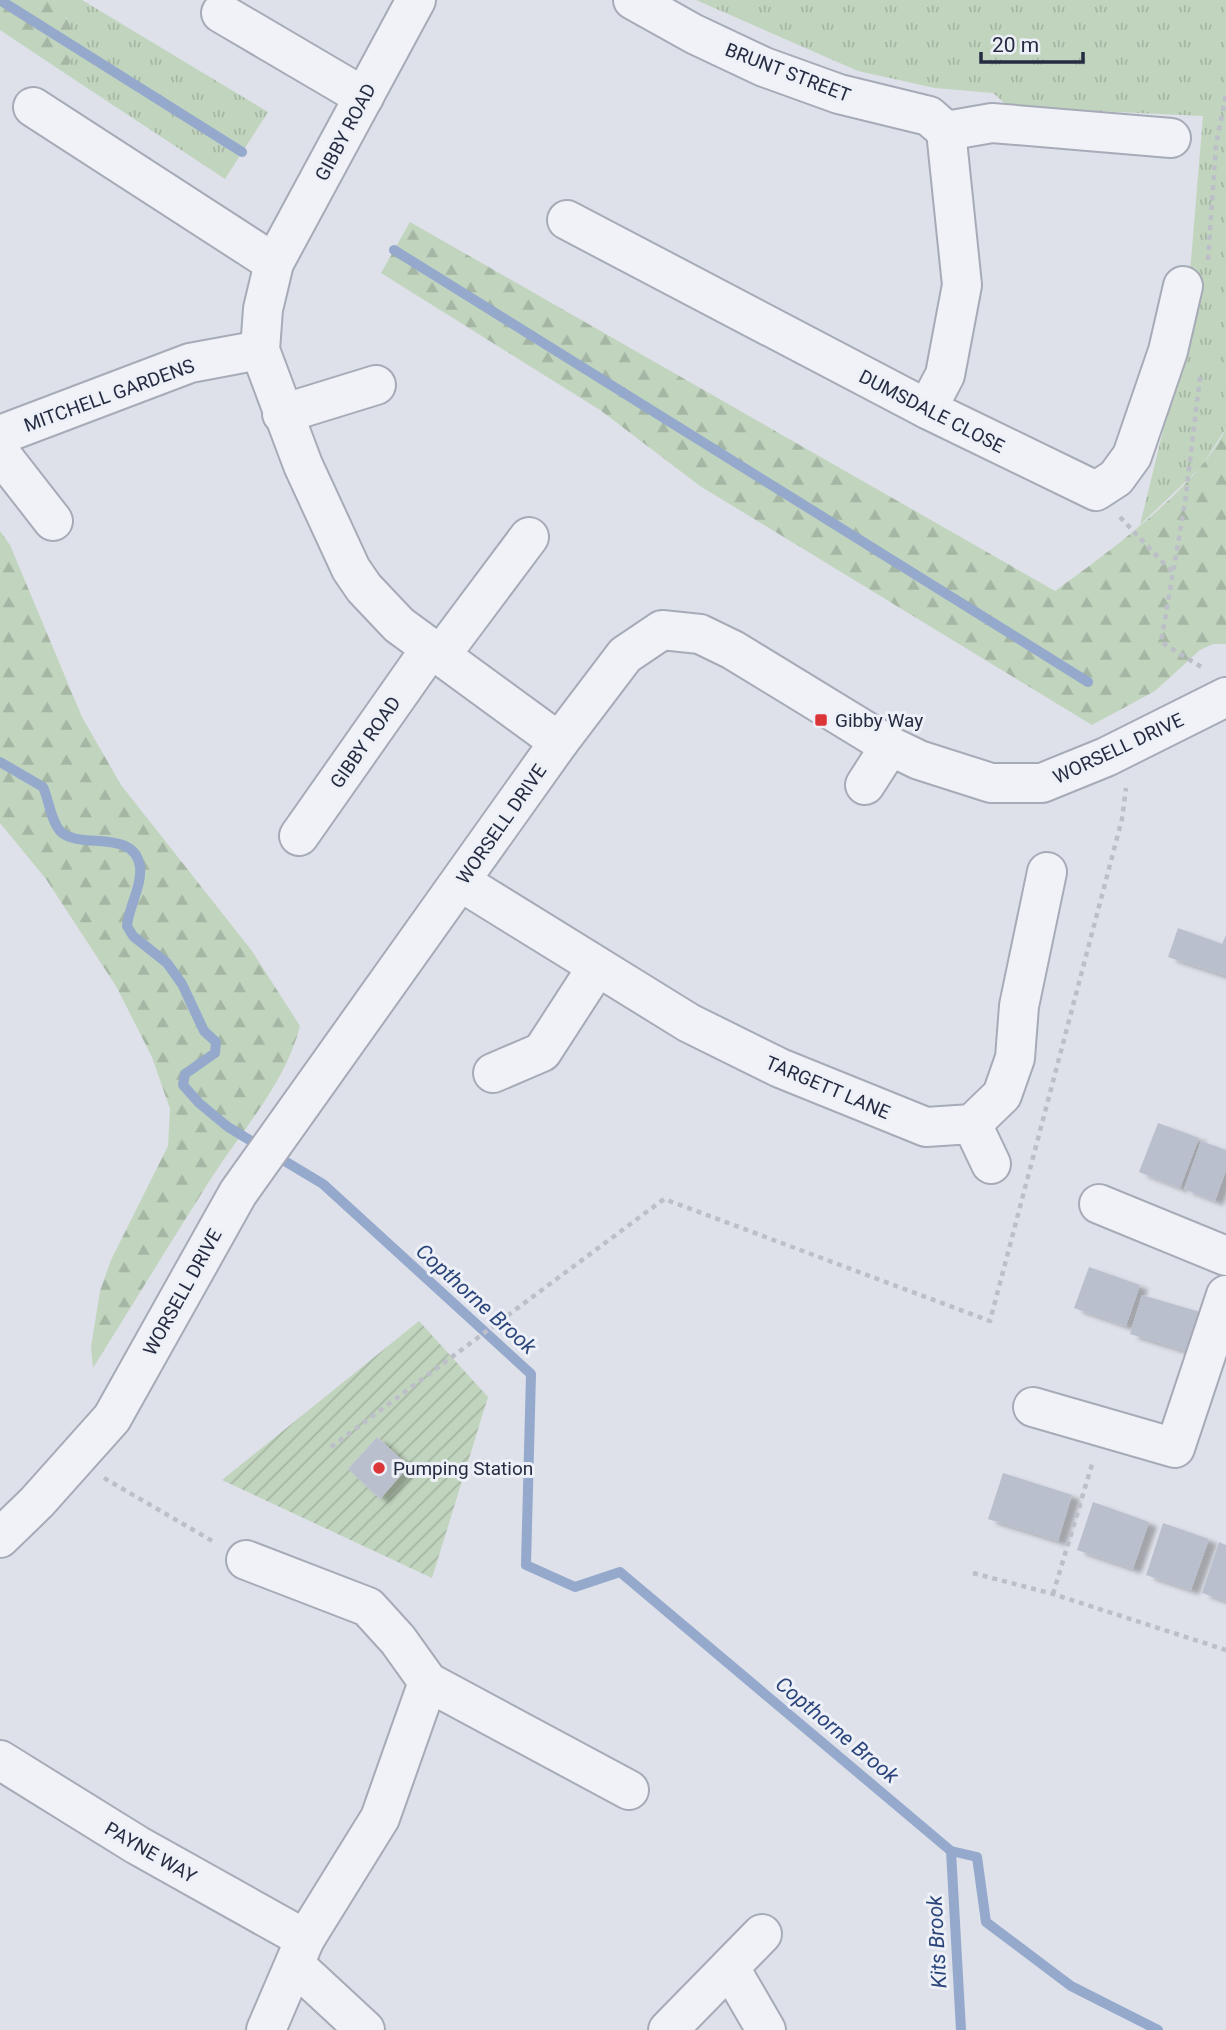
<svg xmlns="http://www.w3.org/2000/svg" width="1226" height="2030" font-family="Roboto,sans-serif">
	<style>
		.grass { fill: url(#grass-tufts) }
		.forest { fill: url(#forest-firs) }
		.garden { fill: url(#garden-furrows); fill-rule: evenodd }
		.lines { fill: none; stroke-linecap: round; stroke-linejoin: round }
		.stream { stroke: #95a9cd; stroke-width: 10 }
		.building { fill: #babfcd; filter: url(#shadow) }
		.minor-casing { stroke: #a6abb7; stroke-width: 42 }
		.path { stroke: #bcbfc8; stroke-width: 4.5; stroke-dasharray: 5 5; stroke-linecap: butt }
		.minor { stroke: #f1f2f7; stroke-width: 38 }
		.poi-dot { fill: #dc3538; stroke: #edf0f7; stroke-width: 2.5 }
		.labels { text-anchor: middle; stroke-width: 6; stroke-linejoin: round; paint-order: stroke }
		.street-label { font-size: 19px; fill: #252c42; stroke: #edf0f7 }
		.poi-label { font-size: 19px; fill: #252c42; stroke: #edf0f7; text-anchor: start }
		.water-label { font-size: 21px; font-style: italic; fill: #2b447a; stroke: #edf0f7 }
	</style>
	<defs>
		<pattern id="grass-tufts" width="24" height="20" patternUnits="userSpaceOnUse" patternTransform="scale(1.75)"><rect width="24" height="20" fill="#c1d4be"/><path d="M3 7l-1-3M5 7V3M7 7l1-3M15 17l-1-3M17 17v-4M19 17l1-3" fill="none" stroke="#a6b6a4"/></pattern>
		<pattern id="forest-firs" width="22" height="20" patternUnits="userSpaceOnUse" patternTransform="scale(1.75)"><rect width="22" height="20" fill="#c1d4be"/><path d="M5 1l3.5 6h-7zM16 11l3.5 6h-7z" fill="#a6b6a4"/></pattern>
		<pattern id="garden-furrows" width="10" height="10" patternUnits="userSpaceOnUse" patternTransform="scale(1.75)"><rect width="10" height="10" fill="#c1d4be"/><path d="M-1 1l2-2M0 10L10 0M9 11l2-2" fill="none" stroke="#a6b6a4"/></pattern>
		<filter id="shadow"><feDropShadow dx="8" dy="4.5" stdDeviation="2" flood-color="#0004"/></filter>
	</defs>
	<rect width="100%" height="100%" fill="#dee1e9"/>
	<!-- grass -->
	<g class="grass">
		<path d="M53,0H82L268,112L225,179L63,72L67,67V19Z"/>
		<path d="M696,0H1226V428L1202,466L1140,525L1184,345L1203,116L1009,107L993,93L935,88L858,71Z"/>
	</g>
	<!-- forest -->
	<g class="forest">
		<path d="M0,0H53C71,22 86,47 63,72L0,30Z"/>
		<path d="M410,222L1055,591C1105,555 1202,484 1226,428V644H1213L1200,650L1155,691L1092,725L700,486L600,410L381,273Z"/>
		<path d="M0,531L10,545L82,717L121,785L252,951L300,1026C285,1084 244,1127 212,1177C172,1240 133,1304 93,1368L91,1347L100,1291L111,1260L168,1146L170,1109L152,1057L116,986L46,879L0,823Z"/>
	</g>
	<!-- garden -->
	<path class="garden" d="M419,1321L488,1397L432,1578L222,1480ZM377,1437L409,1466L380,1499L348,1469Z"/>
	<g class="lines">
		<!-- stream -->
		<g class="stream">
			<path d="M0,0L242,152"/>
			<path d="M394,250L1088,682"/>
			<path d="M0,762L43,787C49,800 51,822 61,832C81,850 135,828 140,867C142,886 129,906 127,926L133,936L167,963L182,984L204,1031L216,1042L215,1053L185,1074L183,1085L199,1103L228,1127L323,1184L531,1374L526,1565L575,1587L620,1572L951,1851L977,1857L986,1922L1071,1986L1158,2030"/>
			<path d="M951,1851L961,2030"/>
		</g>
	</g>
	<!-- building -->
	<g class="building">
		<path d="M1178,928L1222,944L1226,935V976L1168,957Z"/>
		<path d="M1158,1123L1199,1138L1180,1188L1139,1172Z"/>
		<path d="M1201,1141L1226,1150V1170L1215,1201L1184,1189Z"/>
		<path d="M1089,1267L1140,1285L1126,1326L1074,1308Z"/>
		<path d="M1142,1295L1207,1314L1195,1354L1130,1334Z"/>
		<path d="M377,1437L409,1466L380,1499L348,1469Z"/>
		<path d="M1003,1473L1072,1495L1058,1541L988,1519Z"/>
		<path d="M1093,1502L1149,1522L1133,1569L1077,1550Z"/>
		<path d="M1163,1523L1209,1539L1191,1590L1146,1575Z"/>
		<path d="M1219,1542L1226,1545V1601L1202,1593Z"/>
	</g>
	<g class="lines">
		<defs>
			<g id="minor">
				<path d="M416,0L274,263L263,309L260,350L303,465L351,569L364,588L399,625L559,742"/>
				<path d="M633,0L694,34L764,67L839,94L929,116L946,131L962,285L945,375L927,409"/>
				<path d="M221,13L364,97"/>
				<path d="M33,107L274,263"/>
				<path d="M946,131L992,123L1171,138"/>
				<path d="M567,220L927,409L1096,491L1116,478L1132,456L1168,351L1183,286"/>
				<path d="M282,414L376,385"/>
				<path d="M0,435L190,363L260,350"/>
				<path d="M0,453L53,521"/>
				<path d="M440,656L529,537"/>
				<path d="M865,785L890,746"/>
				<path d="M299,836L431,648"/>
				<path d="M461,882L689,1023L780,1068L926,1127L972,1124L1002,1095L1015,1058L1019,1006L1047,872"/>
				<path d="M493,1073L542,1052L597,967"/>
				<path d="M972,1124L991,1164"/>
				<path d="M1099,1204L1226,1256"/>
				<path d="M1033,1407L1175,1448L1226,1295"/>
				<path d="M0,1538L37,1502L112,1418L238,1193L559,742L625,655L662,630L700,634L733,650L890,746L919,760L991,783H1042L1106,757L1226,697"/>
				<path d="M246,1560L368,1607L398,1640L428,1682L380,1818L305,1939L266,2030"/>
				<path d="M428,1682L629,1790"/>
				<path d="M0,1760L137,1845L305,1939"/>
				<path d="M296,1966L365,2030"/>
				<path d="M730,1968L766,2030"/>
				<path d="M668,2030L762,1934"/>
			</g>
		</defs>
		<!-- minor casing -->
		<use href="#minor" class="minor-casing"/>
		<!-- path -->
		<g class="path">
			<path d="M1208,260L1216,145L1226,94"/>
			<path d="M1200,377L1185,503L1161,642L1203,668"/>
			<path d="M1120,517L1173,573"/>
			<path d="M331,1447L664,1199L990,1321L1122,819L1126,788"/>
			<path d="M104,1478L214,1542"/>
			<path d="M973,1573L1053,1594L1226,1650"/>
			<path d="M1053,1594L1093,1461"/>
		</g>
		<!-- minor -->
		<use href="#minor" class="minor"/>
	</g>
	<!-- markers -->
	<g class="poi-dot">
		<rect x="814" y="713" width="14" height="14" rx="3.5"/>
		<circle cx="379" cy="1468" r="7"/>
	</g>
	<g class="labels">
		<!-- street labels -->
		<g class="street-label">
			<text transform="translate(788 72) rotate(21)" y="7">BRUNT STREET</text>
			<text transform="translate(345 132) rotate(-62)" y="7">GIBBY ROAD</text>
			<text transform="translate(109 395) rotate(-20)" y="7">MITCHELL GARDENS</text>
			<text transform="translate(932 411) rotate(27)" y="7">DUMSDALE CLOSE</text>
			<text transform="translate(365 742) rotate(-55)" y="7">GIBBY ROAD</text>
			<text transform="translate(1118 748) rotate(-25)" y="7">WORSELL DRIVE</text>
			<text transform="translate(501 824) rotate(-55)" y="7">WORSELL DRIVE</text>
			<text transform="translate(828 1087) rotate(23)" y="7">TARGETT LANE</text>
			<text transform="translate(182 1292) rotate(-61)" y="7">WORSELL DRIVE</text>
			<text transform="translate(151 1852) rotate(30)" y="7">PAYNE WAY</text>
		</g>
		<!-- poi labels -->
		<g class="poi-label">
			<text x="835" y="727">Gibby Way</text>
			<text x="393" y="1475">Pumping Station</text>
		</g>
		<!-- water labels -->
		<g class="water-label">
			<text transform="translate(476 1299) rotate(42)" y="7">Copthorne Brook</text>
			<text transform="translate(837 1730) rotate(40)" y="7">Copthorne Brook</text>
			<text transform="translate(937 1942) rotate(-93)" y="7">Kits Brook</text>
		</g>
	</g>
	<!-- scale -->
	<path d="M981 52v10h102v-10" fill="none" stroke="#252c42" stroke-width="3.5"/>
	<text x="992" y="52" font-size="21" fill="#252c42" stroke="#edf0f7" stroke-width="5" paint-order="stroke">20 m</text>
</svg>
